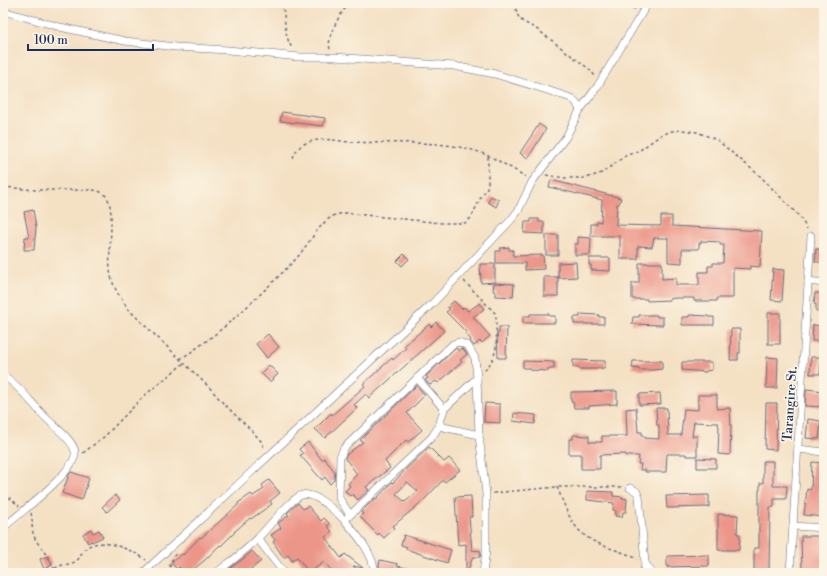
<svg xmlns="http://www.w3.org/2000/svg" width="827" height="576" font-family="'Libre Bodoni',serif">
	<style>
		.building { fill: #ec9689; fill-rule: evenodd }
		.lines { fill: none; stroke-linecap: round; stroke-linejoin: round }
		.minor-casing { stroke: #676d81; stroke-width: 8 }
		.path { stroke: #676d81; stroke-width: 1.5; stroke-dasharray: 3 3; stroke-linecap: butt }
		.minor { stroke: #fff; stroke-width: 7 }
		.labels { text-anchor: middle; stroke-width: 3.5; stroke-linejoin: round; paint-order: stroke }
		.street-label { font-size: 13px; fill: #1b2f5e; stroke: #fcf5e5 }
	</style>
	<rect width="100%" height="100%" fill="#fcf5e5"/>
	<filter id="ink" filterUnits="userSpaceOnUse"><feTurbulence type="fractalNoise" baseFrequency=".025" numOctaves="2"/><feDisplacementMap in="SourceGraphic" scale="8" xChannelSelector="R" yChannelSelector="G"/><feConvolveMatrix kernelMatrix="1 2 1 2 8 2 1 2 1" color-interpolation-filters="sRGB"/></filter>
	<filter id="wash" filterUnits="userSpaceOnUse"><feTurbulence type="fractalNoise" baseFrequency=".012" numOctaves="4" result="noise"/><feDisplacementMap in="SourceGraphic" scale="16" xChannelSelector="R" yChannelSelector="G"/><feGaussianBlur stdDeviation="0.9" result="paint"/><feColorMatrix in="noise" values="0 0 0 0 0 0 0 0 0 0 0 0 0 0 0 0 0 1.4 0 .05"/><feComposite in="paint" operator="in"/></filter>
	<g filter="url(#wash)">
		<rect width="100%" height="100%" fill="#f4e0c3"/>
		<g id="blocks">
			<!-- building -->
			<g class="building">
				<path d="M282,112L325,118L323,126L280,121Z"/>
				<path d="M539,124L546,129L528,158L520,153Z"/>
				<path d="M551,180L621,198L619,204H617L616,225L661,226V216H672V226L762,231L760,267L750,266V269L733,268V298H717V301H694V298H676L669,299V300L647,301V299H632V283H639V263H662V279L676,278V285H699V272H708V266H713V263H723L724,245H720V242L701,241V243H699V249H682V263L668,262V238H654L652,247L638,246V259H620V236H591V224H597V221L601,222L602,200L549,187Z"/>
				<path d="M491,196L499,200L496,207L488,202Z"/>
				<path d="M33,210L36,227L34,250H24L25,237L29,238L24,212Z"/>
				<path d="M531,219H539V222H544V234L524,233L525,222H531Z"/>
				<rect x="546" y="235" width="12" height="20"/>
				<path d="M578,237L591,238L590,255H575V244H578Z"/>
				<path d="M509,247V250H513V256L543,255L544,269L525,270V263H496V251H500V248Z"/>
				<path d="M816,249H824V262H815Z"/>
				<path d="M404,254L409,259L402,266L397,261Z"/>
				<path d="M589,258H610V271L591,270V265H589Z"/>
				<path d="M576,262L577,277L558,278V263Z"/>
				<path d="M480,264H495V282L481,283Z"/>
				<path d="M773,269L784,270L782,301L771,300Z"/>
				<rect x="544" y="277" width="14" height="19"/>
				<path d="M494,283L514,284L513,297L496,296V292L493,291Z"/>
				<path d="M815,293H824V312L816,311V304H814Z"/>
				<path d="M454,301L462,309L464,307L468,311L480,303L484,309L473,317L490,336L482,343L480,341L474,346L470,341L471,340L466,334L467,333L446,312L450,309L447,307Z"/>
				<rect x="768" y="313" width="12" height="31"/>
				<path d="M530,314H549V316H555V323H523V316H530Z"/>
				<path d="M580,314L599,315V317H604V324H574V317H580Z"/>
				<path d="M639,315H657V317H663V325L632,324L633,317H639Z"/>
				<path d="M689,315L708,316V317H714V325H682V317H689Z"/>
				<path d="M436,322L444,331L369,398L366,394L354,405L357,408L325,438L315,429L331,413L332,415L365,386L363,384L392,358L393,360L406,348L404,346L429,324L431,327Z"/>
				<path d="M813,325L823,326V341H812Z"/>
				<path d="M499,327H507L506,358H498L497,333H499Z"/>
				<path d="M731,329H740V353H738V360H730Z"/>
				<path d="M268,334L279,347L267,358L256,344Z"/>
				<path d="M456,348L459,351L461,348L464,350L467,354L460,360L462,362L438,383L436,381L430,385L425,380L428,378L426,376Z"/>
				<path d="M767,357L778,358L777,388H766Z"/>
				<path d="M811,357H821L820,374H810Z"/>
				<path d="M573,360L605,361V368H598V369H579V367H573Z"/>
				<path d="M523,361L554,362V369H548V371L530,370V368H523Z"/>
				<path d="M633,361H662V369L653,370H639V369L632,368Z"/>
				<path d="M682,362H712V370L706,371V372L682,370Z"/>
				<path d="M269,365L278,374L270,382L261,373Z"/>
				<path d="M416,386H417L425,395L407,413L422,430L408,442L406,440L385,461L390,468L366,487L369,490L358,500L352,494L350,496L345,491L350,486L348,484L357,474L345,458L347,454L363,442L360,440Z"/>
				<path d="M806,389L824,391V407L805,406Z"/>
				<path d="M617,391V404L589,406V408H574L573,402H571V392Z"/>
				<path d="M660,393L661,404L639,405V394Z"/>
				<path d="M698,395H717V409L730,408L731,426L730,455L718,454L719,427L718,423L694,422L692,436H697V456H686V454H667L666,472H645L646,470H640L641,464H638L639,456H626V454L600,455V469H581V454H569V439H573V435L589,436V442H602V436H627L626,409L636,408L638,432H642V436H645V438L659,439V425H657L656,408H667L668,435H681L684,409L698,410Z"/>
				<path d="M485,403L500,404V423L484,422Z"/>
				<path d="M766,403H777L776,450L765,449Z"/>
				<path d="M514,413L536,415L535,424L513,421Z"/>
				<path d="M808,419L821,421L819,439L806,438Z"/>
				<path d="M308,442L322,460L324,458L335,472L334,480L330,484L325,477L322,480L300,455L303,454L299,449Z"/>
				<path d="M429,447L444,462L449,458L460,470L445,482L443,480L425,499L393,526L395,528L384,538L379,533L378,535L364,521L360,516L363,514L361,512L375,498L376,499L392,482L393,483L406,469ZM407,482L418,491L405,502L396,494Z"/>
				<path d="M697,458L716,459V468H697Z"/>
				<path d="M763,461H773V486H787L786,499H774V507H770L769,573H754V548H759V490H760V483H763Z"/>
				<path d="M812,462L824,463V475L823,481H821L819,499L824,500V517L804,515L807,489L811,490Z"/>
				<path d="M71,472L89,478L82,500L62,493L69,475Z"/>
				<path d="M269,480L280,493L270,501L272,504L251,519L250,518L234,532H235L221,546L220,545L205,560L189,573H184L179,567L177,569L171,563L182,554L183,555L200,537L201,538L238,505V503L251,494L253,496L264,489L262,485Z"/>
				<path d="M587,491L613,492V496L623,497L622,498L627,499L626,512H623L622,517L615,516L616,511L613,510L614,503L587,500Z"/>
				<path d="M115,495L120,500L107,512L102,507Z"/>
				<path d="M709,495V507L667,508L666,496Z"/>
				<path d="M471,496L472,517H469L472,550L481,551L480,557H473L467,573H466V544L458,545L455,497Z"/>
				<path d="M298,503L303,509L308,506L321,521L324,518L330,524L327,526L332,531L325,537L341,558L345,554L363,568L353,566L360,573H334L324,562L309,573L297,557L292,561L288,555L284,558L273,542L275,540L271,535L281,528L278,523L289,515L287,513Z"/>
				<path d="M718,514L738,515L737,534H740L739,550H718Z"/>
				<path d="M91,529L93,533L99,530L103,537L92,542L91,541L88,543L83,534Z"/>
				<path d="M404,535L451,550L447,563L406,549L407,547L401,545Z"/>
				<path d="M801,536H824L823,573H802Z"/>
				<path d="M252,551L261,561L246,573H224L244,558Z"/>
				<path d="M709,555V566L667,567V556Z"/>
				<path d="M48,556L52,565L44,569L40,559Z"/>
				<path d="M380,560L398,564L397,566L416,570V573L380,572L379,565Z"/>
			</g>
		</g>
	</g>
	<g filter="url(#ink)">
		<use href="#blocks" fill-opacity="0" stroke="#676d81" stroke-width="1"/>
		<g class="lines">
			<defs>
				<g id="minor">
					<path d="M3,13H10L60,27L125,41L176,47L228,50L299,57H335L454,66L495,74L547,90L571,98L576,102L580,110"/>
					<path d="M808,281L824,283"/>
					<path d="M3,375C20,386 32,404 46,418C54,426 74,441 75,452C78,470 17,515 3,528"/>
					<path d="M417,378L444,409"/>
					<path d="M439,426L479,435"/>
					<path d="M798,449L824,452"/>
					<path d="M630,488L636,491L639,496L645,563L644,573"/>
					<path d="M350,515L339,498L340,457L344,448L453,344L459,342L468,346L475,358L477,378L479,435L486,494V551L483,573"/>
					<path d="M347,518L432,437L439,426L444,409L477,378"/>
					<path d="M793,526L824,528"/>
					<path d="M258,539L284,573"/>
					<path d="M645,563L652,573"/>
					<path d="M143,573L433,303L511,220L518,211L532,182L566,137L580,110L597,87L648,3"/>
					<path d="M216,573C230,562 246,551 258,538C268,528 290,499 302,495C315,491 339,514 347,523C359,537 373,554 375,573"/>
					<path d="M790,573L811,236"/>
				</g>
			</defs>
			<!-- minor casing -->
			<use href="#minor" class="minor-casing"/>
			<!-- path -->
			<g class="path">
				<path d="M282,3C286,18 283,36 293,49"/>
				<path d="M517,3L516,9L518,16L522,21L538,30L589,69L595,76"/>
				<path d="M615,3L636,9"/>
				<path d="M330,49C326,37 341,11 350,3"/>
				<path d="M293,158C295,150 300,145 309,142C323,137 336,141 351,142C390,144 430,140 469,149C489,154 508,166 526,177"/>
				<path d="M546,175L565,178H586L602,173L625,156L640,150L661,135L672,131L682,130L697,132L717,140L760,176L800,217L807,229"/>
				<path d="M3,187L36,190H92C97,190 102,192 106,196C117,210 106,256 111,276C114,290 122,300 130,311L209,387L224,404L252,431L262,442L264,449"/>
				<path d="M464,281L495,313L496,318C496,339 500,355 484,371"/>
				<path d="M180,359C221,334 259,296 293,262C306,249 318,224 333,216C336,214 341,214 345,213L442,223H465L471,218L481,197L487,188L488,183V157"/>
				<path d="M83,453L105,436L144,396L184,363"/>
				<path d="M557,487C568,513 572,533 600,544C612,550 626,552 637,559"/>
				<path d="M493,493L557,487H623"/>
				<path d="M3,496L10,498L19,506"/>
				<path d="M31,513C33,520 31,529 34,536C39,548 50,556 54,569"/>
				<path d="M51,573C58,562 67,567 76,561C80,559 81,552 85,549C99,535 133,550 146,560"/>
				<path d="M171,573L170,565L175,554"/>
			</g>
			<!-- minor -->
			<use href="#minor" class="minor"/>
		</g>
	</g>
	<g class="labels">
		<!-- street labels -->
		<g class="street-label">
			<text transform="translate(789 404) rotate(-86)" y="5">Tarangire St.</text>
		</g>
	</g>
	<!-- margin -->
	<rect width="827" height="576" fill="none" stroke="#fcf5e5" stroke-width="16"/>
	<!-- scale -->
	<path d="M28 44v6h125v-6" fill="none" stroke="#1b2f5e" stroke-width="2"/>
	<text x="34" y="44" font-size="12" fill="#1b2f5e" stroke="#fcf5e5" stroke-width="3" paint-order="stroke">100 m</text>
</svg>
